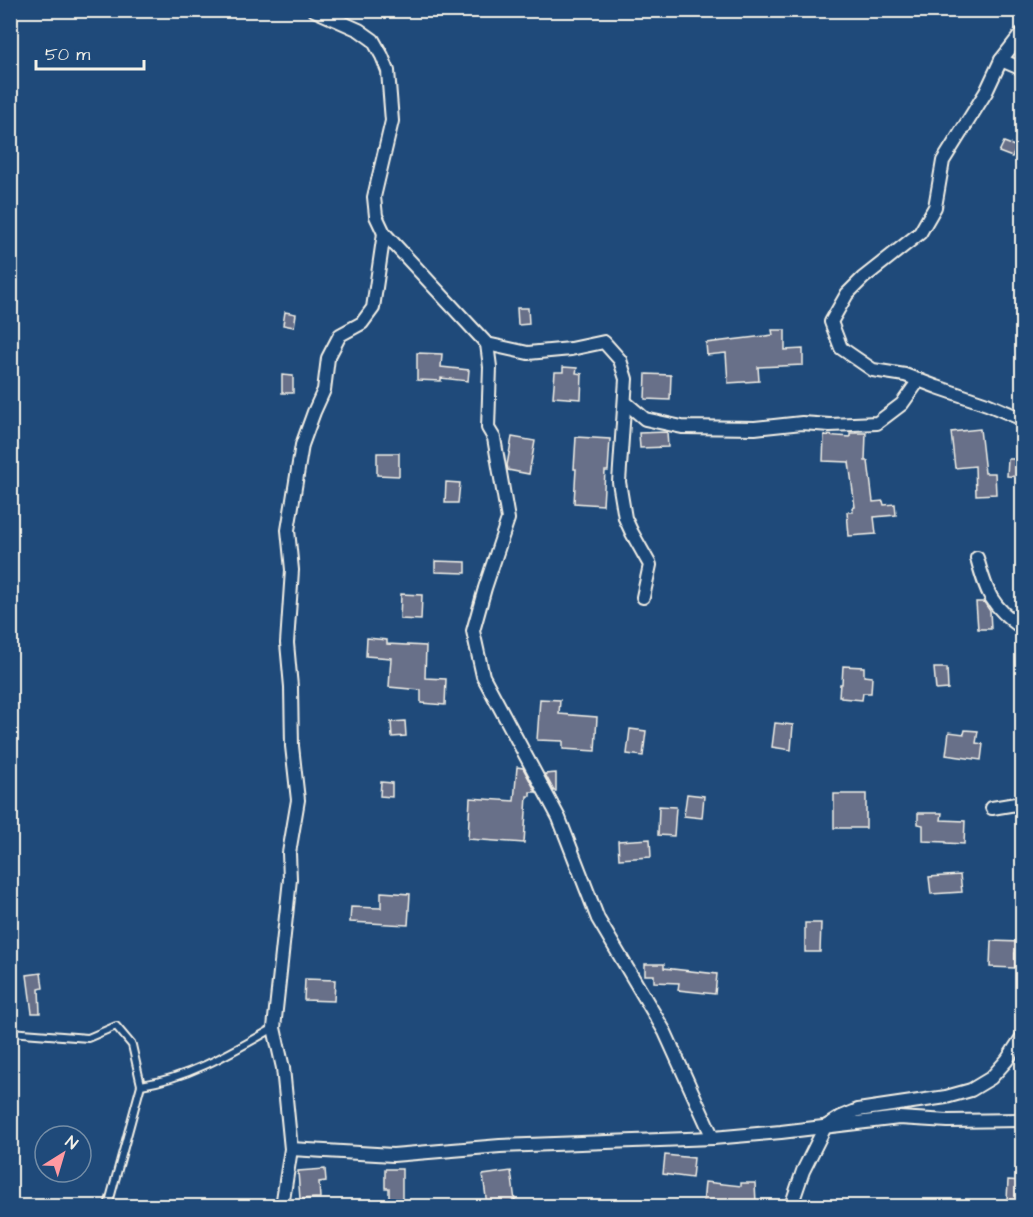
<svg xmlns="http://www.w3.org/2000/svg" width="1033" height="1217" font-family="'Architects Daughter',sans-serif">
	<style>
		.building { fill: #676f89; stroke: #f4f1e8; stroke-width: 1.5 }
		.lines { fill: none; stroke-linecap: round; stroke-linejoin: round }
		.service-casing { stroke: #f4f1e8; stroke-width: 10 }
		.minor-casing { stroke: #f4f1e8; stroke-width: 16 }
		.service { stroke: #1f4a7a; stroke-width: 6 }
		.minor { stroke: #1f4a7a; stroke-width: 12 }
	</style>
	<rect width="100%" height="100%" fill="#1f4a7a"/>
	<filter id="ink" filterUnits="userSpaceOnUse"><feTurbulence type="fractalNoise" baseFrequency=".0167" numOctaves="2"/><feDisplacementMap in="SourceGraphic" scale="12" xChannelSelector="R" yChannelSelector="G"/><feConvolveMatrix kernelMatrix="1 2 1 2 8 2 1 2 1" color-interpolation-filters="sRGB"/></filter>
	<g filter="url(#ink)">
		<!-- building -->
		<g class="building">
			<path d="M1004,142L1017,147L1012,157L999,152Z"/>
			<path d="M517,308H528L529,324L518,325Z"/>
			<path d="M285,312L296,314L294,327L283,325Z"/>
			<path d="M772,330H785V350L803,349V365L758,367L759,381L728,383L726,353L707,355L706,343L773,335Z"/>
			<path d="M417,353L442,354L441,367L469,370L468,381L441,378V381L417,380Z"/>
			<path d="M563,367L577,368L576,373L582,374L581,399L553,397L555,372H563Z"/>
			<path d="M646,374L671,375L670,400L645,399Z"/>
			<path d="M282,375L293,376V393H282Z"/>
			<path d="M980,429L985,473H995L996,494L976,495L975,466L955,468L951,432Z"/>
			<path d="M667,432L668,447L640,448L639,433Z"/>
			<path d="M850,433H866L865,461H868L873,502L883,501L884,505L895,504L896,515L874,517L876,534L849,536L847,512H853L852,508L855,507L849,462L823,461L824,435L850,437Z"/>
			<path d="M512,437L535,441L529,474L508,470L507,465Z"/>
			<path d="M576,437L610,439L608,471H605L603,505L574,503L576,469H574Z"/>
			<path d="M377,453H399V476L377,475Z"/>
			<path d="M1008,459H1023V477L1007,476Z"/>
			<path d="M446,482L460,483L458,503H445Z"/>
			<path d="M435,561L466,562V573L435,572Z"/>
			<path d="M401,594L422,595L421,620L400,619Z"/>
			<path d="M976,602H984L990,611L991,629H978Z"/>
			<path d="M367,638L387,640V644L426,646L425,678L446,679L445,705L421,703V690L389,687L391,658L366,656Z"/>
			<path d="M843,666L864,667V676L872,677L871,693H863L862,700L841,698V696H839L840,684H842Z"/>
			<path d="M934,668H947L948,689L936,690Z"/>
			<path d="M540,699L560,700L559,714L597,717L595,751L563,749V741L537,740Z"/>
			<path d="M405,721L406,736L392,737L391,722Z"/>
			<path d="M775,723L793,725L791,750L772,747Z"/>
			<path d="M630,729L646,731L643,756L627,754Z"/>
			<path d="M965,730L978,731L976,743L983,744L981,760L946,755L949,732L964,734Z"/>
			<path d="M517,767L523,768L536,792H530V796H527L524,843L468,839L470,798L514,801Z"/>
			<path d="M556,773V791H554L545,774Z"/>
			<path d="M381,782L392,783V797L380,796Z"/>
			<path d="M687,794L704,796L702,818L684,816Z"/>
			<rect x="834" y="794" width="32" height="34"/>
			<path d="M659,806L676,807L674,836L658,835Z"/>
			<path d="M918,813H942L941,820L965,821L964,844L946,843V842L923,841V825L918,824Z"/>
			<path d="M650,839L651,857L619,859L618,841Z"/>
			<path d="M960,875L962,892L931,894L929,877Z"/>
			<path d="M381,892L410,894L408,925L350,922L351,907L381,908Z"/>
			<path d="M805,923H821L820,952H805Z"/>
			<path d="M991,941L1021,942L1020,953H1015V968L990,967Z"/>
			<path d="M645,964H664V968L717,974L715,994L678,990L679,983L654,982V975H645Z"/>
			<path d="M41,973L43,988L39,989L40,1013H32L27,975Z"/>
			<path d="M305,979L335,980L334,1001L304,1000Z"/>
			<path d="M665,1155L694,1158L692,1178L663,1174Z"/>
			<path d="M325,1169L326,1181L319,1182L320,1198L300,1199L298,1171Z"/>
			<path d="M385,1169H402V1199H389V1188H385Z"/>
			<path d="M511,1171L515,1201L487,1205L483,1175Z"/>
			<path d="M1008,1180L1023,1181V1201L1007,1200Z"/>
			<path d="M705,1182L741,1186V1183H755L756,1203L732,1205V1206L703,1205Z"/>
		</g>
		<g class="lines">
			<defs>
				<g id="service">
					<path d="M10,1032L88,1038L116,1026L132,1045L141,1085L108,1206"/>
					<path d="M141,1085C189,1078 232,1052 274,1028"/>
				</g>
				<g id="minor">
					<path d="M314,10L359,30L373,40L382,56L388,71L392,121L374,197L376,216L384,233L487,344L528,353L571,349L604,342L620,360L626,379L619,482L625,518L632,533L650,565L643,597"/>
					<path d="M1022,33L1001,60L986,92L943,161L935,207L920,233L863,278L847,294L831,322L841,348L873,370L905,375L937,387L987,404L1022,419"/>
					<path d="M1001,60L1022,69"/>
					<path d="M487,344L490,367L488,428L494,438L508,519L485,588L473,631L483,676L559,818L598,919L665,1032L713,1138"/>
					<path d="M625,402L645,419L682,427L755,428L802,423L830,425L877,423L902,404L919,380"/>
					<path d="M977,558C987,594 991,606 1022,628"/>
					<path d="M992,808L1022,803"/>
					<path d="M291,1149L393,1155L500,1146L713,1138L781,1132L899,1118L948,1121L1022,1120"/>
					<path d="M282,1206L291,1149L283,1068L274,1028L290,879L289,853L298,800L292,746L291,687L287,643L292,570L288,530L302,445L314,412L324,390L328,358L340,335L362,323L373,308L384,233"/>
					<path d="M791,1206L803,1171L825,1127L841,1117L858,1110L946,1097L971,1090L991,1078L1007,1060L1022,1037"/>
				</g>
			</defs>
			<!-- service casing -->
			<use href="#service" class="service-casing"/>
			<!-- minor casing -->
			<use href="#minor" class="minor-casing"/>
			<!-- service -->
			<use href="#service" class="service"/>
			<!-- minor -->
			<use href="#minor" class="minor"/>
		</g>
	</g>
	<!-- margin -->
	<rect width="1033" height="1217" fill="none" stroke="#1f4a7a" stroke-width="36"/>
	<rect x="18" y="18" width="997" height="1181" fill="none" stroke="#f4f1e8" stroke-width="2" filter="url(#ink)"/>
	<!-- north arrow -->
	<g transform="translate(63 1154) rotate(37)"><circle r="28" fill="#1f4a7a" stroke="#748da6" stroke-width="1.5"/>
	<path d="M0-4.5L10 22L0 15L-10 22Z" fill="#ff9aa2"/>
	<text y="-9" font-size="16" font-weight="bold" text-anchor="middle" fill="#f4f1e8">N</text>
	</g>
	<!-- scale -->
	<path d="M36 60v9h108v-9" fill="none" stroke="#f4f1e8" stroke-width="3"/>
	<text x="45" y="60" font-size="18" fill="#f4f1e8" stroke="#1f4a7a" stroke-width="4.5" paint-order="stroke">50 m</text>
</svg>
